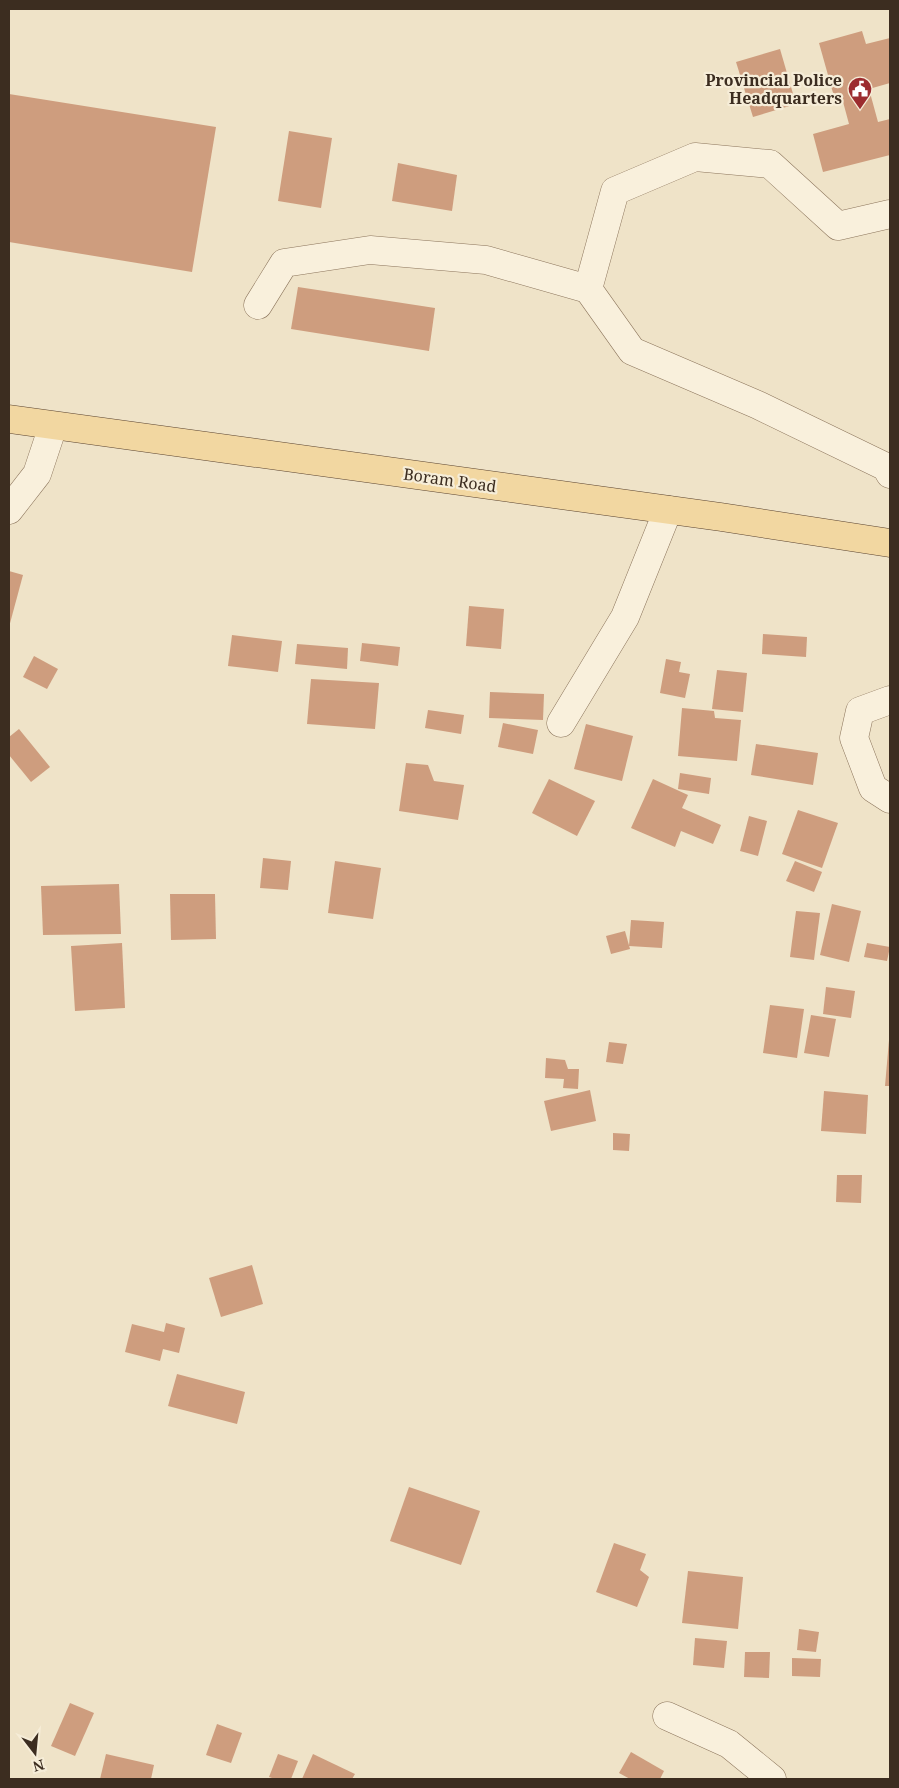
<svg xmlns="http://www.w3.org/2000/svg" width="899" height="1788" font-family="'Noto Serif',serif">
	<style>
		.building { fill: #ce9d7e }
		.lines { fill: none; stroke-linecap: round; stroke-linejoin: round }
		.minor-casing { stroke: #8c755c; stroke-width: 29 }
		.major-casing { stroke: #5a4330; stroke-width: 29 }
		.minor { stroke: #f9f0dc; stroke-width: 28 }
		.major { stroke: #f2d7a1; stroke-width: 28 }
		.labels { text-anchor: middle; stroke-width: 4.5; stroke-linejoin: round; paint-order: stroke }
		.poi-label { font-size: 16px; font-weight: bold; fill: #3c2d20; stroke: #f6edd8; text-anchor: end }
		.street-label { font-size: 16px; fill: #3c2d20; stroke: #f6edd8 }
	</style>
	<rect width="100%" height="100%" fill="#efe3c8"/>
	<!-- building -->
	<g class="building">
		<path d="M862,31L866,44L890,38V83L869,89L878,122L890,119V155L823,172L813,134L849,124L842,98L835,100L819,43Z"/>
		<path d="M780,49L796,104L753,117L736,62Z"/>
		<path d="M9,94L216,127L192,272L9,242Z"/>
		<path d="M289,131L332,138L321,208L278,201Z"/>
		<path d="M398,163L457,175L452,211L392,201Z"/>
		<path d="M298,287L435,308L429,351L291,329Z"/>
		<path d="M9,571L23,575L9,627Z"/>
		<path d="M469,606L504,609L501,649L466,646Z"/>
		<path d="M763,634L807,637L806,657L762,654Z"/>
		<path d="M232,635L282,641L278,672L228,666Z"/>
		<path d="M362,643L400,647L398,666L360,661Z"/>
		<path d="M297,644L348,648L347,669L295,664Z"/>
		<path d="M34,656L58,669L47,689L23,677Z"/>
		<path d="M666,659L681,662L679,672L690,674L685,698L660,693Z"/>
		<path d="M717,670L747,673L743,712L712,709Z"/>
		<path d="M311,679L379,683L375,729L307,724Z"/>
		<path d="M490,692L544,694L543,720L489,718Z"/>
		<path d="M682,708L714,711L715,718L741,720L737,761L678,756Z"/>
		<path d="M428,710L464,715L461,734L425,728Z"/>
		<path d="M503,723L538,730L533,754L498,747Z"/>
		<path d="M586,724L633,736L622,781L574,769Z"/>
		<path d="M19,729L50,767L31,782L9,755V737Z"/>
		<path d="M756,744L818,753L813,785L751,775Z"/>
		<path d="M406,763L428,765L434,781L464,785L458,820L399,811Z"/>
		<path d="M680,773L711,778L709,794L678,789Z"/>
		<path d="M549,779L595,801L577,836L532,813Z"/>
		<path d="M653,779L688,795L682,808L721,825L713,844L681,831L675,847L631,828Z"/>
		<path d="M798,810L838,823L822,868L782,854Z"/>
		<path d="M749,816L767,821L758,856L740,851Z"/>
		<path d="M263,858L291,861L288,890L260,888Z"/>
		<path d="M335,861L381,868L373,919L328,913Z"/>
		<path d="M795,861L822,872L814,892L786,881Z"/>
		<path d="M119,884L121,934L43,935L41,886Z"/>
		<path d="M170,894H215L216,939L171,940Z"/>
		<path d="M832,904L861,911L849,962L820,955Z"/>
		<path d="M796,911L820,913L814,960L790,957Z"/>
		<path d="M631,920L664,922L662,948L629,946Z"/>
		<path d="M625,931L630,949L611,954L606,936Z"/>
		<path d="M122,943L125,1008L75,1011L71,946Z"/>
		<path d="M867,943L890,947L887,961L864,957Z"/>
		<path d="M826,987L855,991L851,1018L823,1014Z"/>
		<path d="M770,1005L804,1009L797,1058L763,1053Z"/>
		<path d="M811,1015L836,1019L829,1057L804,1053Z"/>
		<path d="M889,1040H890V1086H885Z"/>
		<path d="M609,1042L627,1044L623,1064L606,1062Z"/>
		<path d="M546,1058L565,1060L568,1069H579L578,1089L563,1088L564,1079L545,1078Z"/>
		<path d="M590,1090L596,1121L551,1131L544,1101Z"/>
		<path d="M824,1091L868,1095L866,1134L821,1131Z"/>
		<path d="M613,1133L630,1134L629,1151L613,1150Z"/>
		<path d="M837,1175H862L861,1203L836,1202Z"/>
		<path d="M252,1265L263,1304L221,1317L209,1278Z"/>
		<path d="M166,1323L185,1328L179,1353L163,1349L160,1361L125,1352L132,1324L164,1332Z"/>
		<path d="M177,1374L245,1392L237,1424L168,1406Z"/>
		<path d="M409,1487L480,1511L461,1565L390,1541Z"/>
		<path d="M614,1543L646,1554L640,1570L649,1577L637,1607L596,1592Z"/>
		<path d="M688,1571L743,1577L738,1629L682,1623Z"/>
		<path d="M799,1629L819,1632L816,1652L797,1650Z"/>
		<path d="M695,1638L727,1641L724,1668L693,1665Z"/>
		<path d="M745,1652H770L769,1678L744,1677Z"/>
		<path d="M792,1658L821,1659L820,1677L792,1676Z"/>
		<path d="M70,1703L94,1713L75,1756L51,1746Z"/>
		<path d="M217,1724L242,1733L231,1763L206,1755Z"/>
		<path d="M631,1752L664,1771L660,1779H630L619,1773Z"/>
		<path d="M106,1754L154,1765L151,1779H100Z"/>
		<path d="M278,1754L298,1761L291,1779H275L269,1777Z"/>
		<path d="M313,1754L355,1774L352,1779H302Z"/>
	</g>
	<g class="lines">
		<defs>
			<g id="minor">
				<path d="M890,214L838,226L770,164L695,157L615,191L588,289L632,351L758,405L886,467L890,474"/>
				<path d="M258,305L284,263L370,250L486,260L588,289"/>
				<path d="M9,510L37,474L53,426"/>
				<path d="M890,700L860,711L854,738L873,788L890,799"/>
				<path d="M561,723L625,617L668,510"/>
				<path d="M667,1716L729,1744L772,1779"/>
			</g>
			<path id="major" d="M9,419L721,517L890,543"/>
		</defs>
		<!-- minor casing -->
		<use href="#minor" class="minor-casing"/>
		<!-- major casing -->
		<use href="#major" class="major-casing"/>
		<!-- minor -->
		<use href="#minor" class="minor"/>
		<!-- major -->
		<use href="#major" class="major"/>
	</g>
	<!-- icons -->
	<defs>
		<symbol id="civic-pin" viewBox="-11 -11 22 30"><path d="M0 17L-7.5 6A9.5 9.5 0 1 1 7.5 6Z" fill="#9c2c2f" stroke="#f6edd8"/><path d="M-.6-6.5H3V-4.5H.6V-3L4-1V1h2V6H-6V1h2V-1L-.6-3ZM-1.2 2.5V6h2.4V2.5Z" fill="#fff"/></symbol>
	</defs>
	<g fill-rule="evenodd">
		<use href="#civic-pin" x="846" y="75" width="28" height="38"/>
	</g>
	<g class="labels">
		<!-- poi labels -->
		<g class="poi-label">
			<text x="842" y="86">Provincial Police<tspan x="842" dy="18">Headquarters</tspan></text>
		</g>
		<!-- street labels -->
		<g class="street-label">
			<text transform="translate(450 480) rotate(8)" y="6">Boram Road</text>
		</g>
	</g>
	<!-- border -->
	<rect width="899" height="1788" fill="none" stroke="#3c2d20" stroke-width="20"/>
	<!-- north arrow -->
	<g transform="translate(35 1753) rotate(164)" stroke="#f6edd8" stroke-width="4" paint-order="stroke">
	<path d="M0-4L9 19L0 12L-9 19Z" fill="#3c2d20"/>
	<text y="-8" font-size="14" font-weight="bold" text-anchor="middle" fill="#3c2d20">N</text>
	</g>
</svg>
